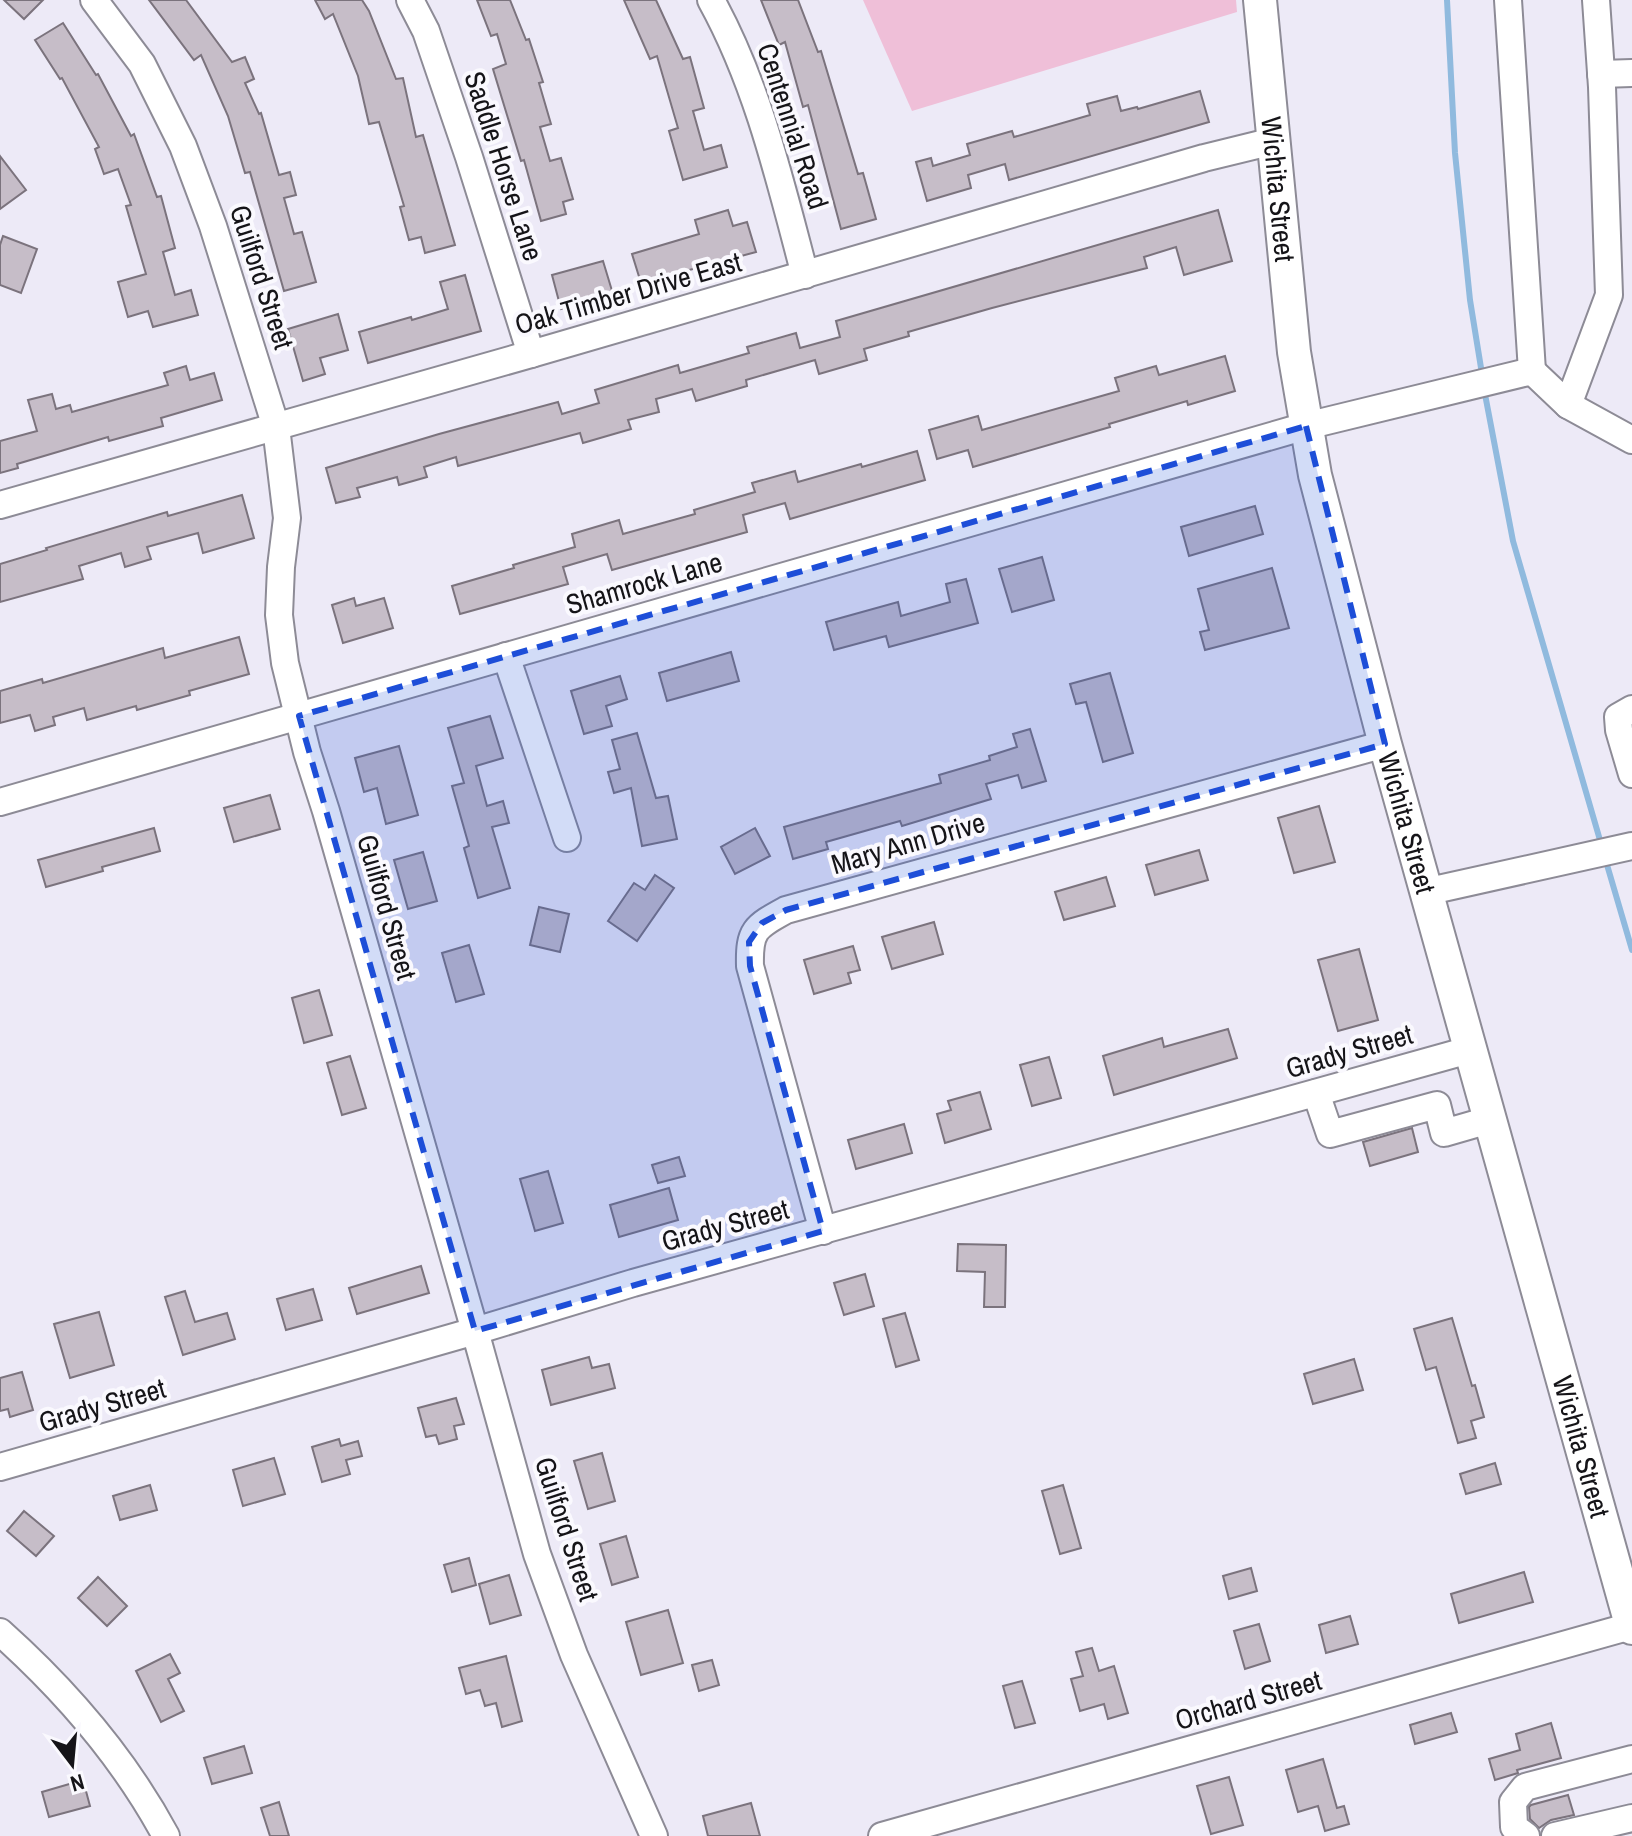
<svg xmlns="http://www.w3.org/2000/svg" width="1632" height="1836" font-family="'Archivo Narrow',sans-serif">
	<style>
		.green { fill: #efbfd8 }
		.lines { fill: none; stroke-linecap: round; stroke-linejoin: round }
		.stream { stroke: #90bade; stroke-width: 6 }
		.building { fill: #c6bdc8; stroke: #7b737d; stroke-width: 2 }
		.minor-casing { stroke: #8d8b96; stroke-width: 30 }
		.major-casing { stroke: #8d8b96; stroke-width: 36 }
		.minor { stroke: #fff; stroke-width: 26 }
		.major { stroke: #fff; stroke-width: 32 }
		.marked { fill: #1d4ed8; fill-opacity: 0.2; stroke: #1d4ed8; stroke-width: 6; stroke-dasharray: 16 10; stroke-linejoin: round }
		.labels { text-anchor: middle; stroke-width: 8; stroke-linejoin: round; paint-order: stroke }
		.street-label { font-size: 28px; fill: #151418; stroke: #faf9fe }
	</style>
	<rect width="100%" height="100%" fill="#edeaf7"/>
	<!-- green -->
	<path class="green" d="M863,0H1236L1237,12L912,111Z"/>
	<g class="lines">
		<!-- stream -->
		<g class="stream">
			<path d="M1447,0L1455,153L1470,300L1482,374"/>
			<path d="M1484,389L1513,541L1602,847"/>
			<path d="M1605,858L1632,950"/>
		</g>
	</g>
	<!-- building -->
	<g class="building">
		<path d="M4,0H43L24,19Z"/>
		<path d="M149,0H186L232,62L245,57L254,79L245,83L259,114L261,113L279,175L290,172L296,195L284,198L294,234L302,232L316,282L284,291L250,172L245,173L228,116L201,55L194,60Z"/>
		<path d="M315,0H362L369,11L396,79L403,78L416,137L423,135L455,245L425,253L421,237L409,240L400,207L404,206L379,122L369,124L358,76L333,14L325,19Z"/>
		<path d="M477,0H510L526,40L529,39L543,82L539,83L551,124L540,127L550,161L561,158L573,199L563,202L566,214L541,221L524,160L521,161L493,69L506,64L497,34L491,36Z"/>
		<path d="M624,0H656L683,59L690,57L704,108L693,111L704,150L721,145L727,167L683,180L669,131L678,128L657,56L650,59Z"/>
		<path d="M761,0H798L818,52L821,51L858,174L863,173L876,219L841,229L808,105L803,107L785,42L779,45Z"/>
		<path d="M63,23L96,75L98,74L131,136L134,134L157,197L161,196L175,248L163,252L175,295L191,290L198,315L153,327L148,311L128,317L118,282L146,274L126,206L131,205L118,169L104,174L95,149L99,147L62,78L60,79L35,40Z"/>
		<path d="M1200,91L1209,122L1009,180L1005,164L968,175L971,188L927,201L916,162L931,158L933,166L970,155L967,144L1012,131L1014,137L1090,115L1087,104L1117,96L1121,111L1137,107L1138,109Z"/>
		<path d="M0,156L26,190L0,209Z"/>
		<path d="M728,210L733,226L747,222L756,252L641,283L632,254L699,234L695,220Z"/>
		<path d="M1218,210L1232,261L1184,275L1176,247L1144,257L1147,268L992,308L908,332L909,336L864,349L867,360L819,374L815,360L746,380L747,386L696,401L692,389L656,399L659,412L628,420L631,429L583,443L580,433L458,466L456,457L424,467L427,477L399,485L397,477L357,488L360,497L336,503L326,468L439,434L558,402L562,414L599,403L595,390L678,365L680,373L749,353L747,347L796,333L800,348L840,337L836,321Z"/>
		<path d="M3,236L37,249L21,293L0,285V245Z"/>
		<path d="M603,261L613,294L561,309L552,275Z"/>
		<path d="M465,275L481,331L368,363L359,332L411,317L412,320L448,309L440,282Z"/>
		<path d="M338,314L348,350L320,358L325,374L303,381L288,329Z"/>
		<path d="M1225,356L1235,391L1188,405L1187,401L1109,424L1110,427L973,467L968,450L937,459L929,430L978,416L982,430L1119,391L1115,378L1156,366L1159,375Z"/>
		<path d="M186,366L190,380L214,373L222,400L161,418L163,426L109,441L108,437L17,464L18,468L0,473V441L37,431L28,400L52,394L56,409L70,405L72,412L168,385L164,373Z"/>
		<path d="M917,451L925,480L790,519L785,503L743,515L747,532L612,570L607,554L563,567L568,584L460,614L452,586L514,568L513,565L575,547L572,534L619,520L623,534L695,514L694,510L755,492L752,483L795,471L798,482L861,464L862,467Z"/>
		<path d="M242,495L254,538L203,553L198,533L147,547L151,559L125,567L121,553L79,566L83,579L0,602V564L47,550L46,548L167,512L168,516Z"/>
		<path d="M1255,506L1263,534L1189,556L1181,527Z"/>
		<path d="M1042,557L1054,600L1012,612L999,569Z"/>
		<path d="M1272,568L1289,628L1205,650L1200,632L1209,630L1198,589Z"/>
		<path d="M966,579L978,623L889,647L886,636L834,650L826,622L898,602L901,616L950,602L946,584Z"/>
		<path d="M354,598L356,606L384,598L393,628L343,643L332,605Z"/>
		<path d="M239,637L249,674L189,691L190,695L137,710L136,706L87,720L84,708L53,717L55,725L35,731L30,715L0,723V691L42,679L43,683L163,648L165,658Z"/>
		<path d="M731,652L739,681L667,701L659,673Z"/>
		<path d="M1110,673L1133,753L1103,762L1086,702L1076,704L1070,684Z"/>
		<path d="M620,676L627,699L606,706L612,726L584,734L571,691Z"/>
		<path d="M490,716L503,758L476,766L487,806L503,801L509,823L492,827L510,888L478,898L464,848L469,846L452,786L464,783L448,728Z"/>
		<path d="M1030,729L1046,781L1022,788L1018,775L986,784L991,799L902,826L900,821L826,842L828,849L793,859L784,827L941,783L939,775L990,760L989,756L1017,747L1013,734Z"/>
		<path d="M637,733L656,798L668,796L677,839L642,846L631,788L614,793L608,772L620,769L612,740Z"/>
		<path d="M399,746L418,815L386,824L377,788L364,792L355,758Z"/>
		<path d="M270,795L280,829L234,842L224,808Z"/>
		<path d="M1319,806L1335,862L1294,873L1278,818Z"/>
		<path d="M154,828L160,851L102,867L103,871L46,887L38,860Z"/>
		<path d="M755,828L770,856L735,874L721,847Z"/>
		<path d="M1199,850L1208,880L1155,895L1146,865Z"/>
		<path d="M423,852L437,901L408,909L394,860Z"/>
		<path d="M655,875L674,888L637,941L608,921L634,883L645,890Z"/>
		<path d="M1106,877L1115,906L1064,920L1055,892Z"/>
		<path d="M539,907L569,914L560,952L530,945Z"/>
		<path d="M934,922L943,954L892,969L882,937Z"/>
		<path d="M469,945L484,994L456,1002L442,953Z"/>
		<path d="M853,946L860,970L848,973L851,983L814,994L804,960Z"/>
		<path d="M1359,949L1378,1020L1338,1031L1318,960Z"/>
		<path d="M319,990L332,1035L304,1043L292,998Z"/>
		<path d="M1228,1029L1237,1058L1114,1095L1103,1056L1162,1038L1164,1047Z"/>
		<path d="M350,1056L366,1108L342,1115L327,1063Z"/>
		<path d="M1049,1057L1061,1098L1032,1106L1020,1065Z"/>
		<path d="M980,1092L991,1129L945,1143L937,1114L951,1110L948,1101Z"/>
		<path d="M904,1124L912,1153L856,1169L848,1140Z"/>
		<path d="M1412,1128L1418,1152L1370,1166L1363,1142Z"/>
		<path d="M679,1157L685,1176L658,1183L652,1165Z"/>
		<path d="M548,1171L563,1223L535,1231L520,1179Z"/>
		<path d="M669,1188L678,1220L619,1237L610,1205Z"/>
		<path d="M958,1244L1006,1245L1005,1307H984L985,1272L957,1271Z"/>
		<path d="M421,1266L429,1293L357,1314L349,1288Z"/>
		<path d="M865,1274L874,1306L844,1315L834,1283Z"/>
		<path d="M313,1289L322,1320L286,1330L277,1299Z"/>
		<path d="M185,1291L195,1322L227,1313L235,1339L183,1355L165,1297Z"/>
		<path d="M99,1312L114,1365L70,1378L54,1324Z"/>
		<path d="M905,1313L919,1360L896,1367L883,1319Z"/>
		<path d="M1452,1318L1472,1386L1475,1385L1484,1417L1471,1421L1476,1438L1458,1443L1436,1367L1426,1370L1414,1329Z"/>
		<path d="M589,1357L592,1368L609,1364L615,1388L551,1405L542,1370Z"/>
		<path d="M1354,1359L1363,1390L1313,1404L1304,1374Z"/>
		<path d="M22,1372L33,1410L10,1417L8,1409L0,1411V1378Z"/>
		<path d="M456,1398L464,1424L454,1426L457,1439L439,1444L436,1435L426,1437L418,1408Z"/>
		<path d="M339,1439L341,1446L358,1441L362,1456L346,1460L350,1474L322,1482L312,1447Z"/>
		<path d="M602,1453L615,1501L588,1509L574,1461Z"/>
		<path d="M274,1458L285,1494L243,1506L233,1470Z"/>
		<path d="M1495,1463L1501,1484L1466,1494L1460,1474Z"/>
		<path d="M150,1485L157,1510L120,1520L113,1496Z"/>
		<path d="M1063,1485L1081,1548L1060,1554L1042,1491Z"/>
		<path d="M24,1511L54,1536L36,1556L7,1531Z"/>
		<path d="M626,1536L638,1577L612,1585L600,1544Z"/>
		<path d="M469,1558L476,1585L452,1592L444,1565Z"/>
		<path d="M1251,1568L1257,1591L1229,1599L1223,1576Z"/>
		<path d="M1524,1572L1533,1602L1459,1623L1451,1594Z"/>
		<path d="M509,1575L521,1615L490,1624L479,1584Z"/>
		<path d="M98,1577L127,1606L107,1626L78,1598Z"/>
		<path d="M668,1610L683,1663L641,1675L626,1622Z"/>
		<path d="M1350,1616L1358,1644L1326,1653L1319,1625Z"/>
		<path d="M1259,1624L1270,1661L1245,1669L1234,1631Z"/>
		<path d="M1092,1648L1099,1671L1114,1666L1128,1713L1108,1719L1104,1704L1080,1711L1071,1679L1083,1676L1076,1652Z"/>
		<path d="M170,1654L180,1673L168,1679L184,1711L161,1722L136,1671Z"/>
		<path d="M506,1656L522,1721L502,1727L496,1703L485,1706L480,1690L466,1694L459,1668Z"/>
		<path d="M712,1660L719,1685L699,1691L692,1665Z"/>
		<path d="M1022,1681L1035,1723L1015,1728L1003,1686Z"/>
		<path d="M1451,1713L1457,1732L1415,1744L1410,1725Z"/>
		<path d="M1551,1723L1561,1758L1517,1770L1518,1773L1495,1780L1489,1759L1520,1750L1516,1734Z"/>
		<path d="M244,1746L252,1773L212,1784L204,1758Z"/>
		<path d="M1323,1759L1337,1808L1344,1806L1349,1824L1325,1831L1318,1806L1298,1812L1286,1770Z"/>
		<path d="M1229,1777L1243,1825L1211,1834L1197,1786Z"/>
		<path d="M83,1780L90,1806L49,1817L42,1792Z"/>
		<path d="M1568,1795L1574,1815L1551,1820L1539,1828L1530,1819L1529,1807L1531,1805Z"/>
		<path d="M279,1802L289,1836H270L261,1808Z"/>
		<path d="M751,1803L760,1836H708L703,1816Z"/>
	</g>
	<g class="lines">
		<defs>
			<g id="minor">
				<path d="M94,0L142,64L183,146L213,226L276,427L287,518L281,567L279,615L285,663L307,752L326,811L475,1331L537,1554L574,1655L654,1836"/>
				<path d="M410,0L426,31L469,157L531,354"/>
				<path d="M711,0C758,85 780,181 805,275"/>
				<path d="M1508,0L1532,371"/>
				<path d="M1601,74L1632,73"/>
				<path d="M1568,405L1632,440"/>
				<path d="M0,505L531,354L1204,158L1273,141"/>
				<path d="M506,656L567,838"/>
				<path d="M1632,709L1618,717L1619,730L1632,774"/>
				<path d="M0,802L1306,426L1532,371L1568,405L1609,295L1602,87L1596,0"/>
				<path d="M1425,892L1632,846"/>
				<path d="M1316,1093L1330,1134L1437,1105L1444,1133L1489,1120"/>
				<path d="M823,1231L750,966C749,930 755,927 786,910L1385,744"/>
				<path d="M0,1467L475,1331L633,1283L1469,1050"/>
				<path d="M0,1632C66,1691 124,1758 166,1836"/>
				<path d="M882,1836L1631,1626"/>
				<path d="M1526,1836L1514,1827L1513,1802L1525,1787L1632,1759"/>
				<path d="M1555,1836L1632,1818"/>
			</g>
			<g id="major">
				<path id="s1" d="M1260,0L1294,352L1315,475L1385,744L1632,1628"/>
			</g>
		</defs>
		<!-- minor casing -->
		<use href="#minor" class="minor-casing"/>
		<!-- major casing -->
		<use href="#major" class="major-casing"/>
		<!-- minor -->
		<use href="#minor" class="minor"/>
		<!-- major -->
		<use href="#major" class="major"/>
	</g>
	<!-- marked area -->
	<path class="marked" d="M1306,426L1385,744L786,910L762,923L749,942L750,966L823,1231L475,1331L299,716Z"/>
	<g class="labels">
		<!-- street labels -->
		<g class="street-label">
			<text transform="translate(793 126) rotate(72)" y="10">Centennial Road</text>
			<text transform="translate(504 166) rotate(72)" y="10">Saddle Horse Lane</text>
			<text dy="10" stroke="none"><textPath href="#s1" startOffset="190">Wichita Street</textPath></text>
			<text transform="translate(262 277) rotate(72)" y="10">Guilford Street</text>
			<text transform="translate(628 293) rotate(-16)" y="10">Oak Timber Drive East</text>
			<text transform="translate(644 583) rotate(-16)" y="10">Shamrock Lane</text>
			<text dy="10" stroke="none"><textPath href="#s1" startOffset="838">Wichita Street</textPath></text>
			<text transform="translate(908 843) rotate(-16)" y="10">Mary Ann Drive</text>
			<text transform="translate(387 907) rotate(74)" y="10">Guilford Street</text>
			<text transform="translate(1349 1051) rotate(-16)" y="10">Grady Street</text>
			<text transform="translate(725 1225) rotate(-15)" y="10">Grady Street</text>
			<text transform="translate(102 1405) rotate(-16)" y="10">Grady Street</text>
			<text dy="10" stroke="none"><textPath href="#s1" startOffset="1486">Wichita Street</textPath></text>
			<text transform="translate(567 1529) rotate(72)" y="10">Guilford Street</text>
			<text transform="translate(1248 1700) rotate(-16)" y="10">Orchard Street</text>
		</g>
	</g>
	<!-- north arrow -->
	<g transform="translate(72 1764) rotate(164)" stroke="#faf9fe" stroke-width="6" paint-order="stroke">
	<path d="M0-6L14 30L0 20L-14 30Z" fill="#151418"/>
	<text y="-12" font-size="22" font-weight="bold" text-anchor="middle" fill="#151418">N</text>
	</g>
</svg>
